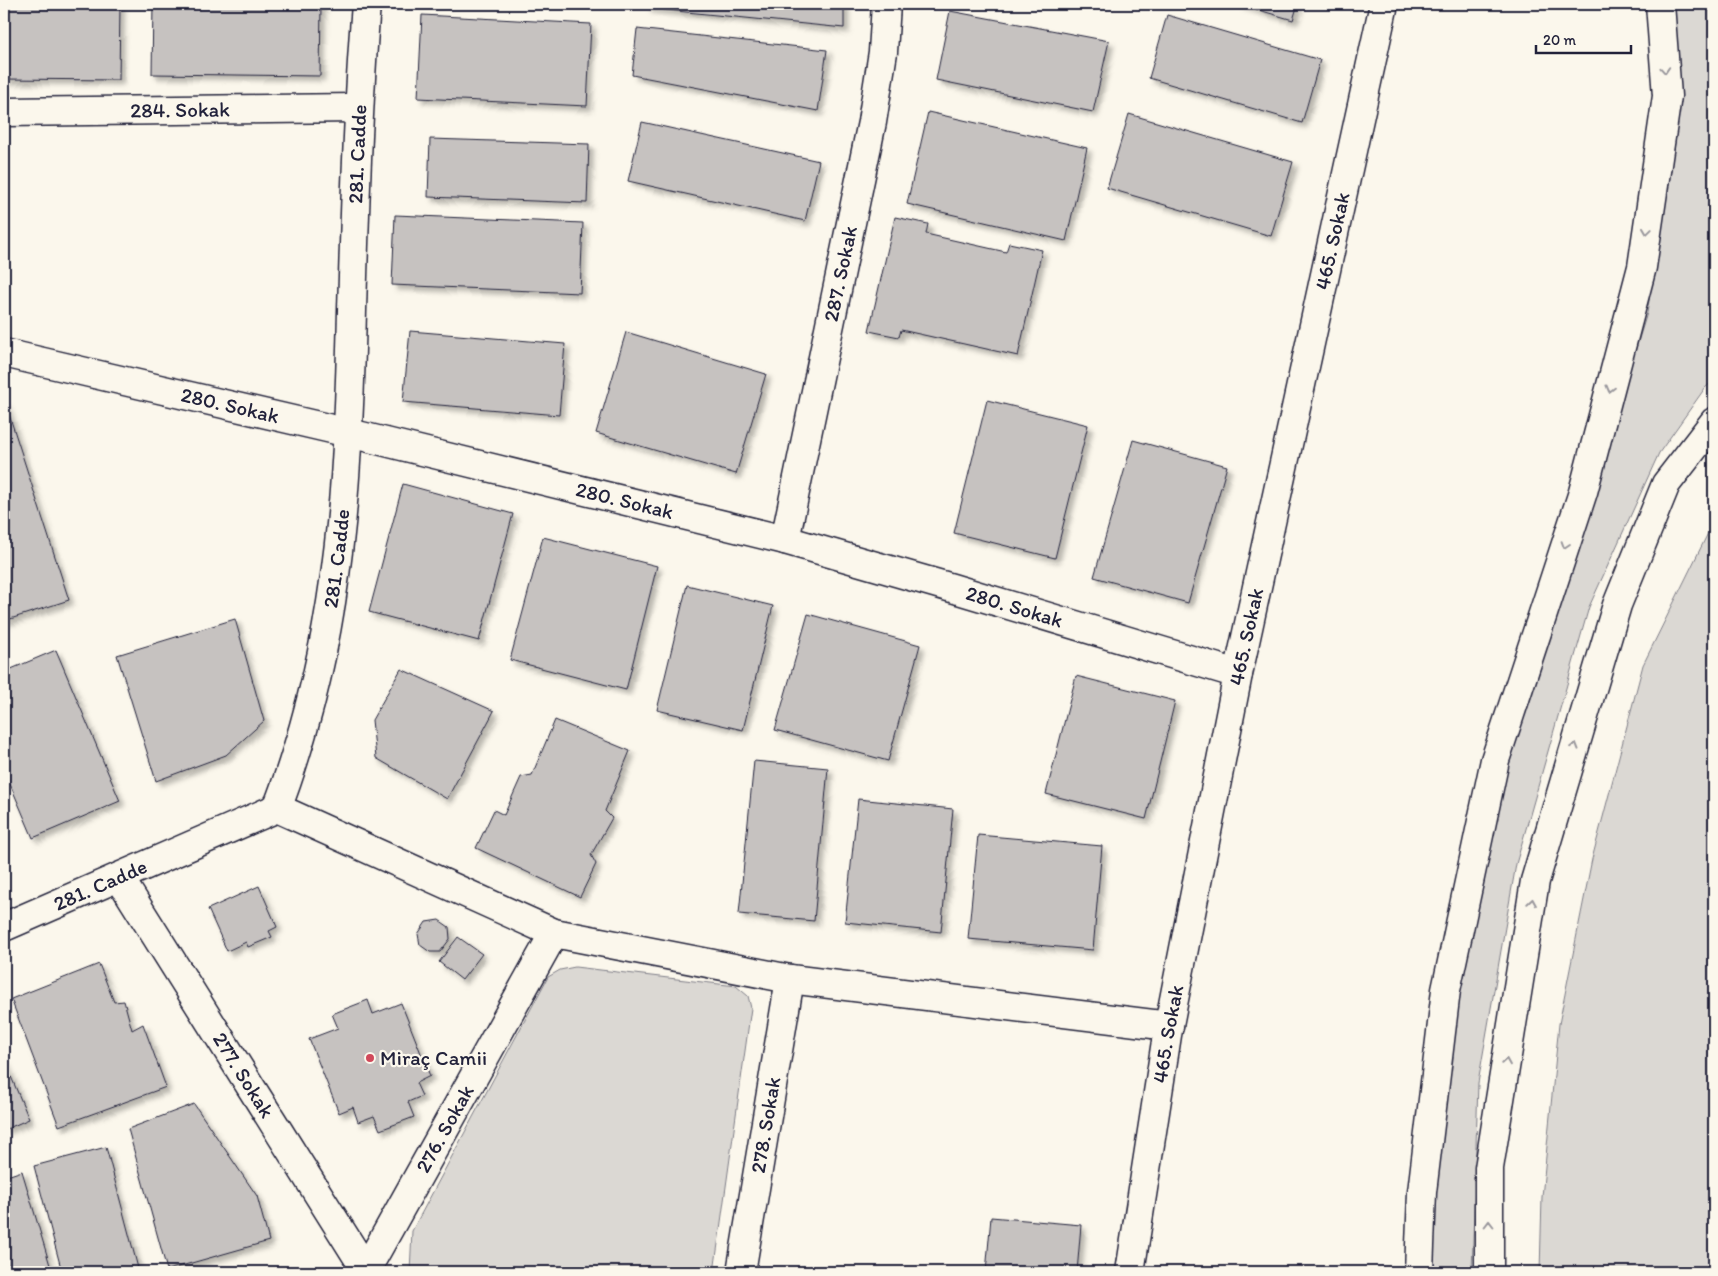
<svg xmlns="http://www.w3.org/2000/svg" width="1718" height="1276" font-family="Itim,sans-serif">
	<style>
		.green { fill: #dbd8d3; stroke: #7e7d87 }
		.building { fill: #c6c2c0; stroke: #22223b; filter: url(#shadow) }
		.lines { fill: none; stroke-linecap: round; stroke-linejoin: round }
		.minor-casing { stroke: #22223b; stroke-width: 31 }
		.highway-casing { stroke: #22223b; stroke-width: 31 }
		.minor { stroke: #fbf7ec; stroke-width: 28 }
		.highway { stroke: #fbf7ec; stroke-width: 28 }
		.oneway { stroke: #99979c }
		.poi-dot { fill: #d1495b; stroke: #fbf7ec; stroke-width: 2 }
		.labels { text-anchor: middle; stroke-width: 4.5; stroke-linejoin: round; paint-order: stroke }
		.street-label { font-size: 21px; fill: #22223b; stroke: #fbf7ec }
		.poi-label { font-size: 21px; fill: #22223b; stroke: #fbf7ec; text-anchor: start }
	</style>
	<defs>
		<filter id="shadow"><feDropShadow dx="4.5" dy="4.5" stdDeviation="2.5" flood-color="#0004"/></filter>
	</defs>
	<rect width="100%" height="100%" fill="#fbf7ec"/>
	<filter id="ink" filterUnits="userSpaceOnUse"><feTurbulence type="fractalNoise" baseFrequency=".02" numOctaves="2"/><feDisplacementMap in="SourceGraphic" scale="10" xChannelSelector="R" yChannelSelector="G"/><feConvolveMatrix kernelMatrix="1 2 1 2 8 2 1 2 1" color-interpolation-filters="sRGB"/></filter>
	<g filter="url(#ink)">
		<!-- green -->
		<g class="green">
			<path d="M1672,4H1714V380L1705,388L1659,453L1589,607L1516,864L1478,1083L1472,1272H1429L1459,955L1481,848L1647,313L1675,142Z"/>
			<path d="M1714,521V1272H1540L1542,1197L1559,1024L1592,859L1643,665Z"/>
			<path d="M575,967L736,986L748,996L751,1008L714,1272H410L412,1231L548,977L560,970Z"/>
		</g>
		<!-- building -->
		<g class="building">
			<path d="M4,4H120L119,80L4,79Z"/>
			<path d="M153,4H321L320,76L152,74Z"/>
			<path d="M647,4H844V28L647,8Z"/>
			<path d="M1238,4H1298L1293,20Z"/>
			<path d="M950,11L1109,41L1093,112L936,80Z"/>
			<path d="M422,15L591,24L587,106L418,98Z"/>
			<path d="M1167,15L1320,60L1302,123L1149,78Z"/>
			<path d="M637,29L827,50L818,111L632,75Z"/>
			<path d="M928,112L1087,148L1066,241L907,204Z"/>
			<path d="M1129,114L1293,162L1271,236L1107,188Z"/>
			<path d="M642,122L819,161L805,221L628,181Z"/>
			<path d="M430,139L589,144L587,203L428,197Z"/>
			<path d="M395,215L583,223L580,293L392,285Z"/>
			<path d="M895,217L928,224L926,234L1006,252L1009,243L1042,250L1018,356L901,330L899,337L869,331Z"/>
			<path d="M410,331L565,344L559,415L403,402Z"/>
			<path d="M626,332L766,374L736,474L596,433Z"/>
			<path d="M987,400L1088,425L1055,558L954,533Z"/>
			<path d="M5,402L69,600L4,621V403Z"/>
			<path d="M1133,440L1227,466L1188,603L1094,577Z"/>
			<path d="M403,484L513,514L479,641L369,612Z"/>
			<path d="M543,537L657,566L626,690L510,660Z"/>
			<path d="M687,585L773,606L743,730L657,710Z"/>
			<path d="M808,614L920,645L888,761L775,730Z"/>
			<path d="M235,619L264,721L226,755L156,781L117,655Z"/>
			<path d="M56,650L120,801L33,838L4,770V672Z"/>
			<path d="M401,669L494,711L447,799L376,758L372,720Z"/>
			<path d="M1076,676L1175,701L1146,819L1046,794Z"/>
			<path d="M555,720L630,751L605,811L612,818L591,855L596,864L580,897L476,848L494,810L504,815L521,777L532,775Z"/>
			<path d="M754,761L828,768L814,921L739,914Z"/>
			<path d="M858,799L953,809L941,932L845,922Z"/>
			<path d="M978,835L1102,846L1093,950L968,939Z"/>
			<path d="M259,886L277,927L269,931L272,937L248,947L246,942L227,951L208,909Z"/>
			<path d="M439,920L449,927L450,939L440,952H430L420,945L418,934L426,922Z"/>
			<path d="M458,937L482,954L462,980L439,962Z"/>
			<path d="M99,964L114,1002L124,1001L132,1030L143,1024L166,1087L59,1126L11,999Z"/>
			<path d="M368,1000L373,1014L401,1003L430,1076L416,1083L422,1096L408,1102L414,1117L380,1130L374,1116L358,1122L353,1107L339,1113L309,1039L338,1028L332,1014Z"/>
			<path d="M4,1060L29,1119L4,1130Z"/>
			<path d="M194,1104L257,1196L269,1241L167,1270L128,1129Z"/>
			<path d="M106,1147L139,1272H62L34,1166Z"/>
			<path d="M22,1171L52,1272H4V1177Z"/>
			<path d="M991,1217L1081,1225L1077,1272H986Z"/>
		</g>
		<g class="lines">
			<defs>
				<g id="minor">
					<path id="s1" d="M4,112L357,108"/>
					<path id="s2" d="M4,353L349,433L785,540L952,588L1238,674"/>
					<path id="s3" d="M785,540L872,122L883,52L886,4"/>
					<path d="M277,808L554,933L790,979L1169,1026"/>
					<path id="s4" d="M119,877L367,1272"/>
					<path id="s5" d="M4,927L277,808C288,781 296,754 304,726C343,590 349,450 352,310C355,207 358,106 366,4"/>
					<path id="s6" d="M365,1272L554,933"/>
					<path id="s7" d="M741,1272L790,979"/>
					<path id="s8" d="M1130,1272L1167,1035L1238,674L1384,4"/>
				</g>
				<g id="highway">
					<path d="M1419,1272L1422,1192L1446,990L1495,760L1583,492L1642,267L1667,96L1660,4"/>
					<path d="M1489,1272V1168L1535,881L1617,605L1666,484L1714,422"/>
				</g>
			</defs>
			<!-- minor casing -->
			<use href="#minor" class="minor-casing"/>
			<!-- highway casing -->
			<use href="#highway" class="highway-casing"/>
			<!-- minor -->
			<use href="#minor" class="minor"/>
			<!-- highway -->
			<use href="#highway" class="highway"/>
		</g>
		<!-- one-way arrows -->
		<defs><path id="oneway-chevron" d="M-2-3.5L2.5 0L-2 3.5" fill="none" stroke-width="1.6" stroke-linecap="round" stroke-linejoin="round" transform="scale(1.25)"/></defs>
		<g class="oneway">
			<use href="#oneway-chevron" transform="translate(1665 70) rotate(86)"/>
			<use href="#oneway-chevron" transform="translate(1647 231) rotate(98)"/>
			<use href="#oneway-chevron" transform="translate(1610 389) rotate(105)"/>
			<use href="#oneway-chevron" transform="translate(1565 545) rotate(108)"/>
			<use href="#oneway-chevron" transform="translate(1575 746) rotate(-74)"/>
			<use href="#oneway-chevron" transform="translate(1532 902) rotate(-81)"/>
			<use href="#oneway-chevron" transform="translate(1506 1062) rotate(-81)"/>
			<use href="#oneway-chevron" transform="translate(1489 1224) rotate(-90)"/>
		</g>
	</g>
	<!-- markers -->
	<circle class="poi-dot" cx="370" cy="1058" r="5"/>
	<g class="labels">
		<!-- street labels -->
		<g class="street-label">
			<text dy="7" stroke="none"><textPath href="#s1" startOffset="176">284. Sokak</textPath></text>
			<text dy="7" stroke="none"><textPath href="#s5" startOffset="960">281. Cadde</textPath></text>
			<text dy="7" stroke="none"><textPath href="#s8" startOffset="1051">465. Sokak</textPath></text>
			<text dy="7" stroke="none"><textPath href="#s3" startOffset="272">287. Sokak</textPath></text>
			<text dy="7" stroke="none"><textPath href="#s2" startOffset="232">280. Sokak</textPath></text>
			<text dy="7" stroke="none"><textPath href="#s2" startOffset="638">280. Sokak</textPath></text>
			<text dy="7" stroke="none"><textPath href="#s5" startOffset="555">281. Cadde</textPath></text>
			<text dy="7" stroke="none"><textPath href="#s2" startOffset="1042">280. Sokak</textPath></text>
			<text dy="7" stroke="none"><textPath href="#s8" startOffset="646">465. Sokak</textPath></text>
			<text dy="7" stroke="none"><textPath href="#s5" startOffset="105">281. Cadde</textPath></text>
			<text dy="7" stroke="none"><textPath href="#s8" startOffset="241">465. Sokak</textPath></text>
			<text dy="7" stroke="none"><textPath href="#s4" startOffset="234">277. Sokak</textPath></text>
			<text dy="7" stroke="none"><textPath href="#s7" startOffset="149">278. Sokak</textPath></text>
			<text dy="7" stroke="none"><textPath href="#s6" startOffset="164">276. Sokak</textPath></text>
		</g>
		<!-- poi labels -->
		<g class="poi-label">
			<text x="380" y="1065">Miraç Camii</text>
		</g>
	</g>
	<!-- margin -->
	<rect width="1718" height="1276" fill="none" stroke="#fbf7ec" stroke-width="20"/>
	<rect x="10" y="10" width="1698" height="1256" fill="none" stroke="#22223b" stroke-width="2" filter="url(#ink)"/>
	<!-- scale -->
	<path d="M1536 45v8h95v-8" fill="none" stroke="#22223b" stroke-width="2.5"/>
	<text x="1543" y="45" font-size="15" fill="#22223b" stroke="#fbf7ec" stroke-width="4" paint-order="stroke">20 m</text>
</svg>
